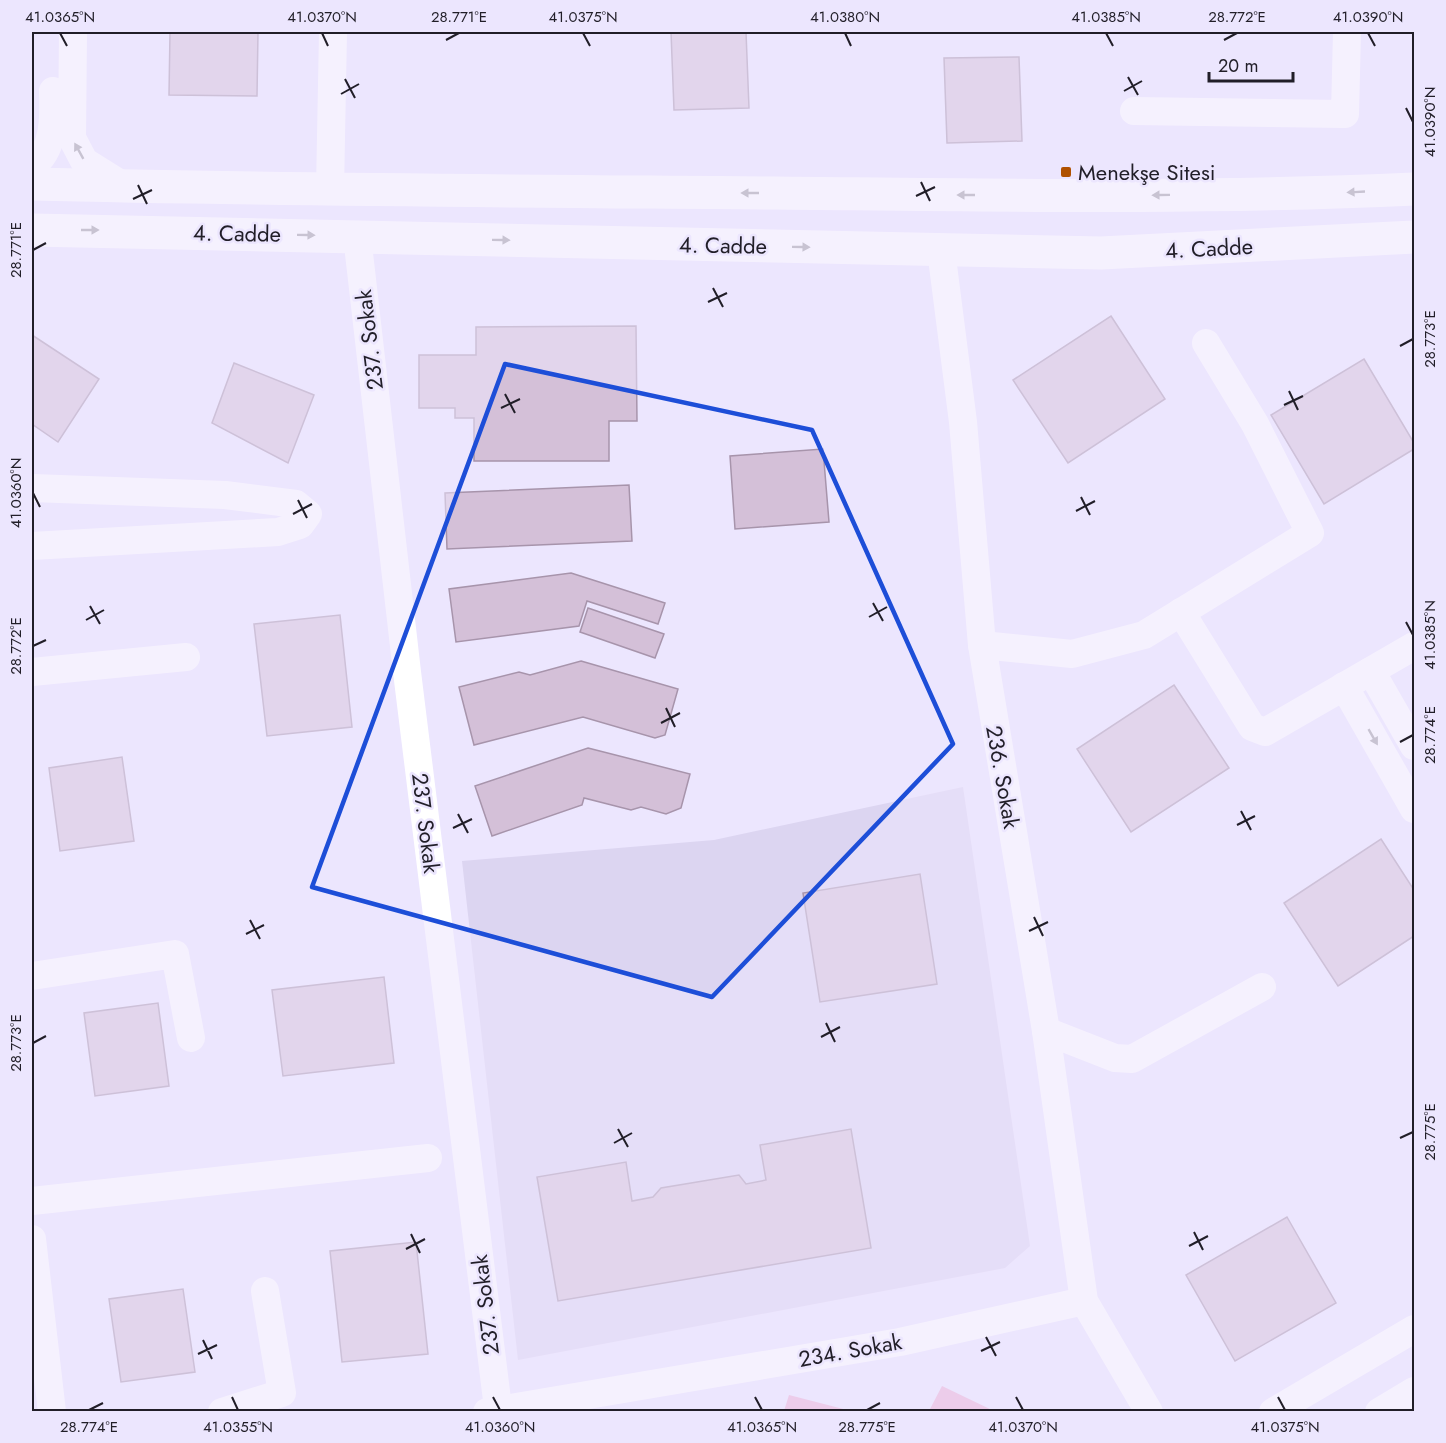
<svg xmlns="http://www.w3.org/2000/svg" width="1446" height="1443" font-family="Jost,sans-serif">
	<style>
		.built { fill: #dcd5f1 }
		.green { fill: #ecadd2 }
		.building { fill: #d4c0d8; stroke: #a794ab; stroke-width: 1.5 }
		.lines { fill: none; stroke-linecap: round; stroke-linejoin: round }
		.street { stroke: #fff; stroke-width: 28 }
		.primary { stroke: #fff; stroke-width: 33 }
		.oneway { fill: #9b9a9e }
		.marked { fill: none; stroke: #1d4ed8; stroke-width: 4.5; stroke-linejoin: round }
		.ticks { fill: none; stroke: #211e28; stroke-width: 2 }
		.poi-dot { fill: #b05100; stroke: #ece6fe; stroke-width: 2 }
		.labels { text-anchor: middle; stroke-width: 5; stroke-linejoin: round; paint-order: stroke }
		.poi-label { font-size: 22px; fill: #211e28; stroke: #ece6fe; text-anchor: start }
		.street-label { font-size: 22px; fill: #211e28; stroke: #ece6fe }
		.neatline { fill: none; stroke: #211e28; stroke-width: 2 }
		.ticks-label { font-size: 15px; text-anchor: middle; fill: #211e28 }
	</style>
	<rect width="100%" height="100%" fill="#ece6fe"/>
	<!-- built -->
	<path class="built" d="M963,787L1030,1246L1005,1268L518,1360L462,861L714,840Z"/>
	<!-- green -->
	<g class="green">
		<path d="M942,1386L994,1411H929Z"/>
		<path d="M789,1395L851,1411H784Z"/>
	</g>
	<!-- building -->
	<g class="building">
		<path d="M170,32H258L257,96L169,95Z"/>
		<path d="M671,32H746L749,108L674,110Z"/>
		<path d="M1019,57L1022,141L947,143L944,58Z"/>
		<path d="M1111,316L1165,399L1068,463L1013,380Z"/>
		<path d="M636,326L637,421H609V461H474V418H455V408H419V355H476V327Z"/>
		<path d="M32,335L99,379L58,442L32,424Z"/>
		<path d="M1364,359L1414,443V449L1324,504L1271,415Z"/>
		<path d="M234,363L314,395L288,463L212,423Z"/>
		<path d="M823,449L829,522L735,529L730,456Z"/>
		<path d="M629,485L632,541L447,549L445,493Z"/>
		<path d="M571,573L665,603L658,624L587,601L579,626L456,642L449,589Z"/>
		<path d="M588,608L664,634L655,658L580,632Z"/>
		<path d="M340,615L352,727L267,736L254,624Z"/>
		<path d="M581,661L678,689L665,735L655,738L583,717L474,745L459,687L519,672L530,675Z"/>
		<path d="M1174,685L1229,768L1131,832L1077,749Z"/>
		<path d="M588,748L690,774L681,808L666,814L641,807L631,810L584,798L582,805L492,836L475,786Z"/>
		<path d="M122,757L134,841L60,851L49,768Z"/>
		<path d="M1381,839L1414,890V936L1338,986L1284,903Z"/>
		<path d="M920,874L937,984L820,1002L803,893Z"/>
		<path d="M384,977L394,1063L283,1076L272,990Z"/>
		<path d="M158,1003L169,1086L95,1096L84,1013Z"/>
		<path d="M851,1129L871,1248L558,1301L537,1177L626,1162L632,1201L653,1197L661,1188L739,1175L746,1184L766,1180L760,1145Z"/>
		<path d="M1287,1217L1336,1303L1235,1361L1186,1275Z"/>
		<path d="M416,1242L428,1354L342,1362L330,1251Z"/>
		<path d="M183,1289L195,1372L121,1382L109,1299Z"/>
	</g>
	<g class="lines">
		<!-- street -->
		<g class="street">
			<path d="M73,32L72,138L84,161L124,186"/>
			<path d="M1134,111L1345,114L1347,32"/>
			<path d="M32,166C55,150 54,116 53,91"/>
			<path d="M330,190L333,32"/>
			<path d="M357,236L407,672L498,1408"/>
			<path d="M941,250L963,422L982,645L1046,1031L1084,1301L1149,1412"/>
			<path d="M32,488L225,495L296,504L308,514L300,525L278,532L32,546"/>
			<path d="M1181,612L1252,727L1265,732L1414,646"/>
			<path d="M982,645L1072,654L1144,635L1310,533L1255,424L1206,343"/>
			<path d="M1371,671L1414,746"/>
			<path d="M32,672L186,657"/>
			<path d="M1344,686L1414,809"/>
			<path d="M32,976L175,954L191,1038"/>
			<path d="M1046,1031L1115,1058L1132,1059L1262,987"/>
			<path d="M32,1201L428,1158"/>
			<path d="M32,1239L52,1412"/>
			<path d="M222,1412L282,1393L265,1291"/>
			<path d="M487,1412L900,1342L1084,1301"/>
			<path d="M1273,1412L1414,1329"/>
			<path d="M1379,1412L1414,1391"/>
		</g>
		<!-- primary -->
		<g class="primary">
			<path d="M32,184C279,190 527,191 775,193C988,195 1202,199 1414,189"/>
			<path d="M32,230L1101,253L1414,237"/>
		</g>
	</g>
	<!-- one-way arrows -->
	<defs><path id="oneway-solid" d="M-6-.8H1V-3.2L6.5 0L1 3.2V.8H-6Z" transform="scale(1.5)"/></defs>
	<g class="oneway">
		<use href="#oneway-solid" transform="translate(79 151) rotate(-119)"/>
		<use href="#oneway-solid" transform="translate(1356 192) rotate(177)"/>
		<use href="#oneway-solid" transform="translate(750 193) rotate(-180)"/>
		<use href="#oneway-solid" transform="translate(966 195) rotate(-180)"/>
		<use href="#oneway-solid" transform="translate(1161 195) rotate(179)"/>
		<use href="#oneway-solid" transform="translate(90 230)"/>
		<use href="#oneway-solid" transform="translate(306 235) rotate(1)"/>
		<use href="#oneway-solid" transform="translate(501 240) rotate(1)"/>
		<use href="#oneway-solid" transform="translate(801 247) rotate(1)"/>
		<use href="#oneway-solid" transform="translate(1373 737) rotate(60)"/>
	</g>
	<!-- marked area -->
	<path d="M0 0H1446V1443H0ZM505,364L812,430L953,744L712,997L312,887Z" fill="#ece6fe" fill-opacity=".55" fill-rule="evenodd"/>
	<path class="marked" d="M505,364L812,430L953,744L712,997L312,887Z"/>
	<!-- ticks -->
	<path class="ticks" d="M60,33L67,46M322,33L328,46M583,33L590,46M845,33L851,46M1106,33L1113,46M1368,33L1375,46M446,40L459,33M1224,40L1237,33M1128,77L1138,95M345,79L355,98M1124,91L1142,81M341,94L359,84M1406,108L1413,122M921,182L930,201M138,185L147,204M916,196L935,187M133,199L152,190M33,250L46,243M713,288L723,307M708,302L727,293M1400,346L1413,339M1289,391L1298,410M505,394L515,413M1284,405L1303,396M501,408L520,399M33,493L40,507M1081,497L1090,515M298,500L307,518M1076,511L1095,501M293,514L312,504M873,603L883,621M90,606L100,624M869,617L887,607M86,620L104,610M1406,622L1413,635M33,646L46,640M666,708L675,727M661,723L680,713M1400,742L1413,735M1241,811L1251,830M458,814L468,833M1237,825L1255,816M453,828L472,819M1034,917L1043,936M250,920L260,939M1029,931L1048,922M246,934L264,925M826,1023L835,1042M821,1037L840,1027M33,1043L46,1036M618,1129L628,1147M1400,1138L1413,1132M614,1143L632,1133M1194,1232L1203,1250M411,1234L420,1253M1189,1246L1208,1236M406,1249L425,1239M986,1337L996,1356M203,1340L212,1359M981,1351L1000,1342M198,1354L217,1345M232,1397L238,1410M493,1397L500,1410M755,1397L762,1410M1016,1397L1023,1410M1278,1397L1285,1410M89,1410L103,1403M867,1410L880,1403"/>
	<!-- markers -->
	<rect class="poi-dot" x="1060" y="166" width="12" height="12" rx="3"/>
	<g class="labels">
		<!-- poi labels -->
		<g class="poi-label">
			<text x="1078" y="180">Menekşe Sitesi</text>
		</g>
		<!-- street labels -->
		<g class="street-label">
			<text transform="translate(237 233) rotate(1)" y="8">4. Cadde</text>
			<text transform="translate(723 245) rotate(1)" y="8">4. Cadde</text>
			<text transform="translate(1209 248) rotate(-3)" y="8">4. Cadde</text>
			<text transform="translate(369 340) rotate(-97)" y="8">237. Sokak</text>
			<text transform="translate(1003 777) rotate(80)" y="8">236. Sokak</text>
			<text transform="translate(426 823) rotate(83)" y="8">237. Sokak</text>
			<text transform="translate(485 1305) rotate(-97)" y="8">237. Sokak</text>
			<text transform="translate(850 1350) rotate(-10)" y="8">234. Sokak</text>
		</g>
	</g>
	<!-- border -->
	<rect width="1446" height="1443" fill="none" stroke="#ece6fe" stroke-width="66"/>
	<!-- scale -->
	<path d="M1209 72v9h84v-9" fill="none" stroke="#211e28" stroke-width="3"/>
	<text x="1218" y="72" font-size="18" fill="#211e28" stroke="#ece6fe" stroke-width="4.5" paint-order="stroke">20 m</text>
	<rect x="33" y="33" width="1380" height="1377" class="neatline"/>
	<g class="ticks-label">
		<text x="60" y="22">41.0365°N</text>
		<text x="322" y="22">41.0370°N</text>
		<text x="459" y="22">28.771°E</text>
		<text x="583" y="22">41.0375°N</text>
		<text x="845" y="22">41.0380°N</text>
		<text x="1106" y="22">41.0385°N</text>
		<text x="1237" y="22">28.772°E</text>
		<text x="1368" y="22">41.0390°N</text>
		<text transform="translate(1430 122) rotate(-90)" y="5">41.0390°N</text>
		<text transform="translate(16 250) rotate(-90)" y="5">28.771°E</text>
		<text transform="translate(1430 339) rotate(-90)" y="5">28.773°E</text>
		<text transform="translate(16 493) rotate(-90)" y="5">41.0360°N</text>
		<text transform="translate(1430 635) rotate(-90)" y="5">41.0385°N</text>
		<text transform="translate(16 646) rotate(-90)" y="5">28.772°E</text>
		<text transform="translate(1430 735) rotate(-90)" y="5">28.774°E</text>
		<text transform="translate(16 1043) rotate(-90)" y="5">28.773°E</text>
		<text transform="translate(1430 1132) rotate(-90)" y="5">28.775°E</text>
		<text x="89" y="1432">28.774°E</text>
		<text x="238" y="1432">41.0355°N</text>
		<text x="500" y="1432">41.0360°N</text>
		<text x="762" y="1432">41.0365°N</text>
		<text x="867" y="1432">28.775°E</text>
		<text x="1023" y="1432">41.0370°N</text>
		<text x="1285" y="1432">41.0375°N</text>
	</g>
</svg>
